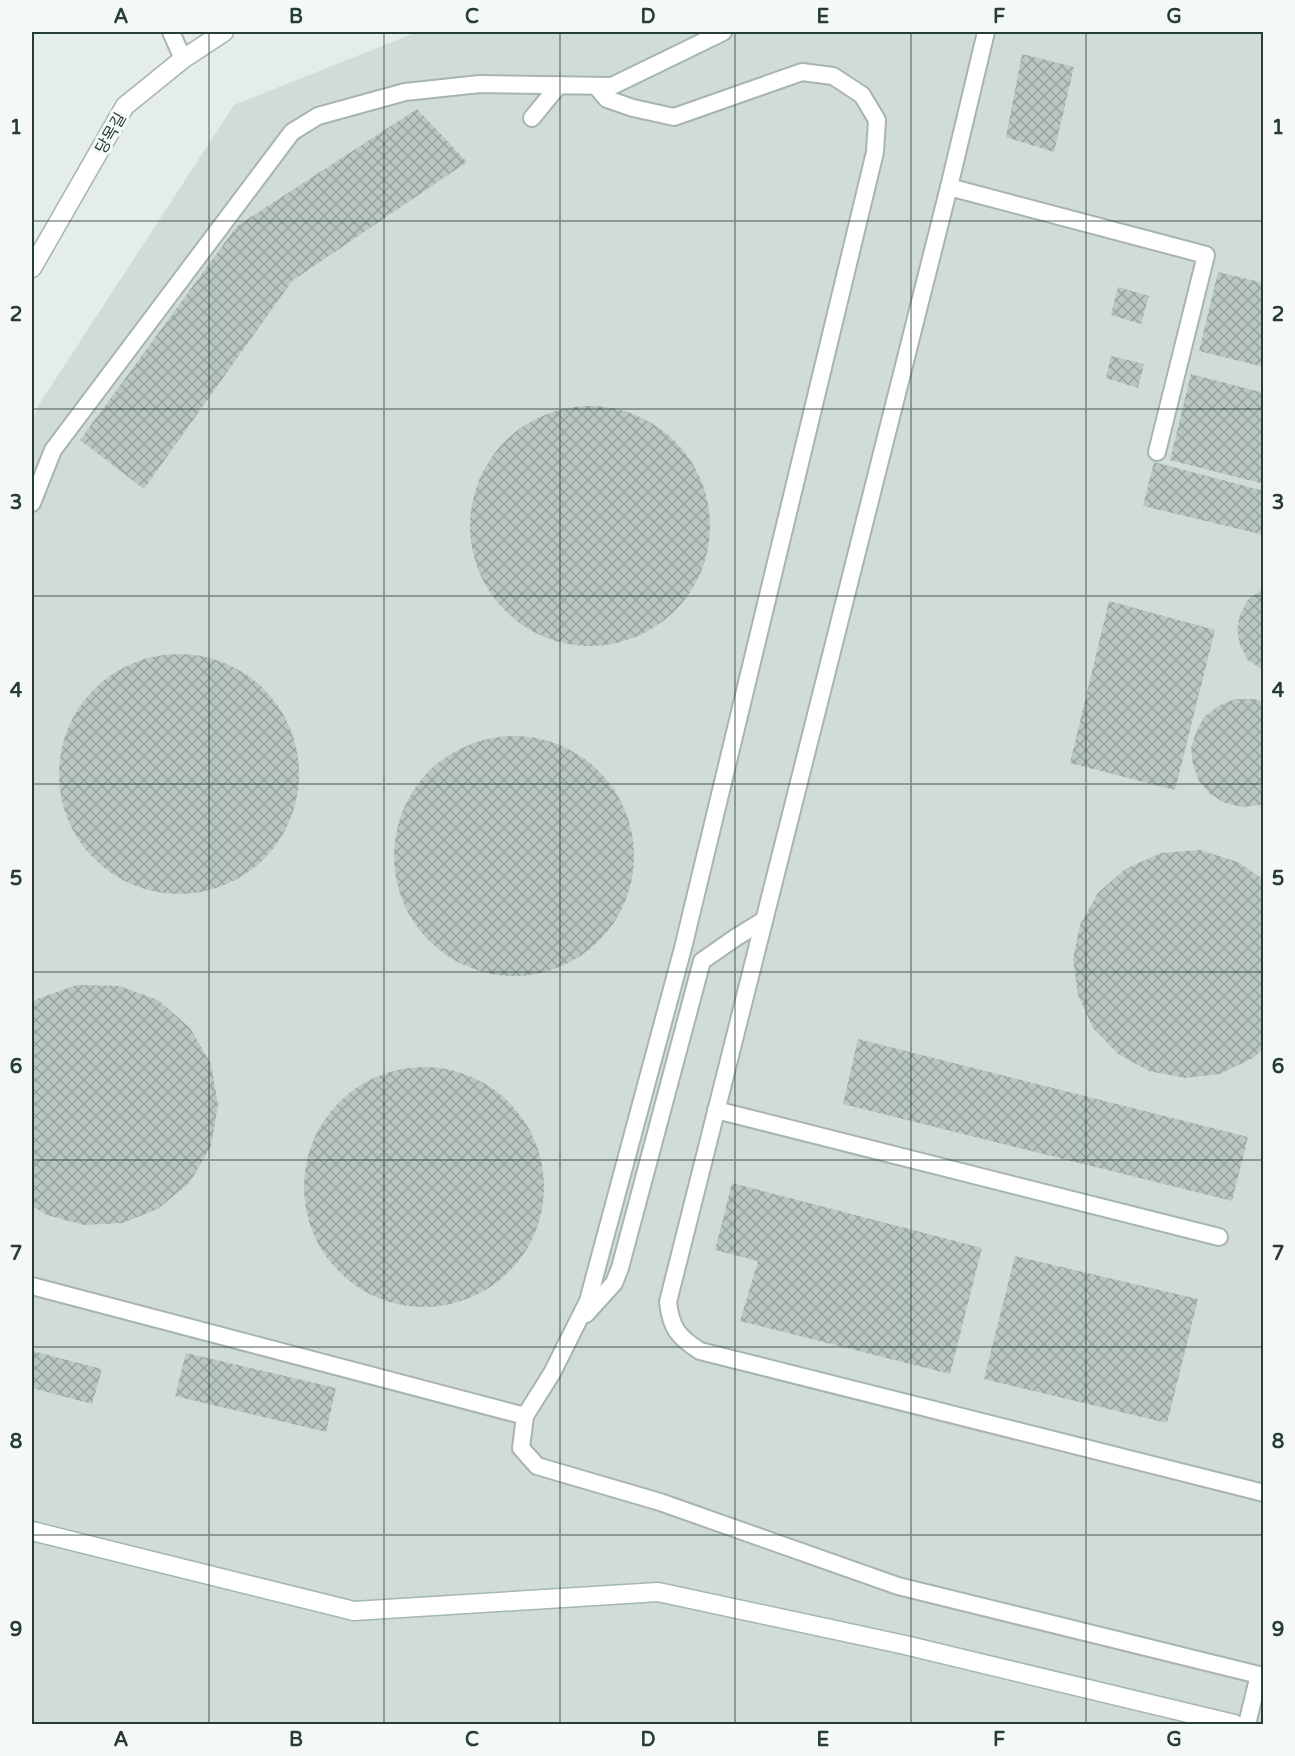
<svg xmlns="http://www.w3.org/2000/svg" width="1295" height="1756" font-family="'Varela Round','Noto Sans KR',sans-serif">
	<style>
		.built { fill: #d2dcd6 }
		.building { fill: url(#building-cross-hatch) }
		.lines { fill: none; stroke-linecap: round; stroke-linejoin: round }
		.service-casing { stroke: #a7b5ae; stroke-width: 20 }
		.minor-casing { stroke: #a7b5ae; stroke-width: 21 }
		.secondary-casing { stroke: #a3b8ae; stroke-width: 21 }
		.service { stroke: #fff; stroke-width: 16 }
		.minor { stroke: #fff; stroke-width: 18 }
		.secondary { stroke: #fff; stroke-width: 18 }
		.grid { fill: none; stroke: #253d33; stroke-width: 1.5; stroke-opacity: 0.55 }
		.labels { text-anchor: middle; stroke-width: 6; stroke-linejoin: round; paint-order: stroke }
		.street-label { font-size: 16px; fill: #253d33; stroke: #f4f9f6 }
		.neatline { fill: none; stroke: #253d33; stroke-width: 2 }
		.grid-label { font-size: 20px; text-anchor: middle; font-weight: bold; fill: #253d33 }
	</style>
	<defs>
		<pattern id="building-cross-hatch" width="8" height="8" patternUnits="userSpaceOnUse" patternTransform="scale(1.5)"><rect width="8" height="8" fill="#b9c7c0"/><path d="M0 0l8 8M0 8l8-8" fill="none" stroke="#96a39d"/></pattern>
	</defs>
	<rect width="100%" height="100%" fill="#e4ede8"/>
	<!-- built -->
	<path class="built" d="M417,32H1263V1724H32V420L38,406L234,105Z"/>
	<!-- building -->
	<g class="building">
		<path d="M1022,54L1074,67L1054,152L1006,137Z"/>
		<path d="M417,109L467,162L292,281L144,489L80,440L237,226Z"/>
		<path d="M1218,272L1264,283V367L1199,351Z"/>
		<path d="M1118,287L1149,296L1141,324L1111,315Z"/>
		<path d="M1111,356L1144,364L1138,388L1106,378Z"/>
		<path d="M1191,374L1264,393V484L1170,460Z"/>
		<circle cx="590" cy="526" r="120"/>
		<path d="M1154,462L1264,491V535L1143,506Z"/>
		<path d="M1264,588V671L1247,659L1240,645L1237,629L1240,614L1248,600Z"/>
		<path d="M1109,601L1215,630L1175,790L1070,763Z"/>
		<circle cx="179" cy="774" r="120"/>
		<path d="M1235,699H1254L1264,702V803L1259,805L1242,807L1225,803L1210,794L1199,781L1193,765L1191,748L1196,732L1204,717L1218,706Z"/>
		<circle cx="514" cy="856" r="120"/>
		<path d="M1200,850L1238,862L1264,880V1048L1253,1058L1220,1074L1185,1078L1149,1071L1118,1054L1093,1028L1078,995L1073,959L1080,925L1098,893L1125,869L1161,853Z"/>
		<path d="M77,985L119,986L158,1000L190,1028L211,1064L218,1105L211,1146L190,1182L158,1209L123,1223L84,1225L47,1215L32,1206V1003L37,999Z"/>
		<path d="M858,1039L1248,1137L1232,1201L843,1104Z"/>
		<circle cx="424" cy="1187" r="120"/>
		<path d="M732,1183L982,1248L950,1374L740,1321L758,1261L715,1250Z"/>
		<path d="M1015,1256L1198,1299L1167,1423L984,1379Z"/>
		<path d="M32,1351L102,1369L92,1404L32,1388Z"/>
		<path d="M186,1353L336,1388L326,1432L175,1396Z"/>
	</g>
	<g class="lines">
		<defs>
			<g id="service">
				<path d="M171,32L183,59"/>
				<path d="M986,32L949,187L668,1302C671,1328 678,1337 700,1351L1264,1493"/>
				<path d="M596,86L607,99L633,108L674,117L802,72L833,76L862,95L877,120L875,152L683,948L588,1301L552,1373L525,1416L521,1448L537,1466L660,1502L898,1586L1259,1675L1247,1724"/>
				<path d="M532,118L559,85"/>
				<path d="M949,187L1206,255L1157,452"/>
				<path d="M32,503L53,450L292,132L318,116L405,92L480,84L612,86L723,32"/>
				<path d="M716,1110L1219,1237"/>
				<path d="M32,1286L525,1416"/>
				<path d="M586,1314L614,1283L620,1268L702,961L735,938L764,920"/>
			</g>
			<path id="minor" d="M32,268L125,106L183,59L224,32"/>
			<path id="secondary" d="M32,1531L354,1611L658,1592L905,1645L1234,1724"/>
		</defs>
		<!-- service casing -->
		<use href="#service" class="service-casing"/>
		<!-- minor casing -->
		<use href="#minor" class="minor-casing"/>
		<!-- secondary casing -->
		<use href="#secondary" class="secondary-casing"/>
		<!-- service -->
		<use href="#service" class="service"/>
		<!-- minor -->
		<use href="#minor" class="minor"/>
		<!-- secondary -->
		<use href="#secondary" class="secondary"/>
	</g>
	<!-- grid -->
	<path class="grid" d="M209,32V1724M384,32V1724M560,32V1724M735,32V1724M911,32V1724M1086,32V1724M32,221H1264M32,409H1264M32,596H1264M32,784H1264M32,972H1264M32,1160H1264M32,1347H1264M32,1535H1264"/>
	<g class="labels">
		<!-- street labels -->
		<g class="street-label">
			<text transform="translate(110 133) rotate(-60)" y="6">당목길</text>
		</g>
	</g>
	<!-- border -->
	<rect width="1295" height="1756" fill="none" stroke="#f4f9f6" stroke-width="66"/>
	<rect x="33" y="33" width="1229" height="1690" class="neatline"/>
	<g class="grid-label">
		<text x="121" y="23">A</text>
		<text x="296" y="23">B</text>
		<text x="472" y="23">C</text>
		<text x="648" y="23">D</text>
		<text x="823" y="23">E</text>
		<text x="999" y="23">F</text>
		<text x="1174" y="23">G</text>
		<text x="16" y="134">1</text>
		<text x="1278" y="134">1</text>
		<text x="16" y="321">2</text>
		<text x="1278" y="321">2</text>
		<text x="16" y="509">3</text>
		<text x="1278" y="509">3</text>
		<text x="16" y="697">4</text>
		<text x="1278" y="697">4</text>
		<text x="16" y="885">5</text>
		<text x="1278" y="885">5</text>
		<text x="16" y="1073">6</text>
		<text x="1278" y="1073">6</text>
		<text x="16" y="1260">7</text>
		<text x="1278" y="1260">7</text>
		<text x="16" y="1448">8</text>
		<text x="1278" y="1448">8</text>
		<text x="16" y="1636">9</text>
		<text x="1278" y="1636">9</text>
		<text x="121" y="1746">A</text>
		<text x="296" y="1746">B</text>
		<text x="472" y="1746">C</text>
		<text x="648" y="1746">D</text>
		<text x="823" y="1746">E</text>
		<text x="999" y="1746">F</text>
		<text x="1174" y="1746">G</text>
	</g>
</svg>
